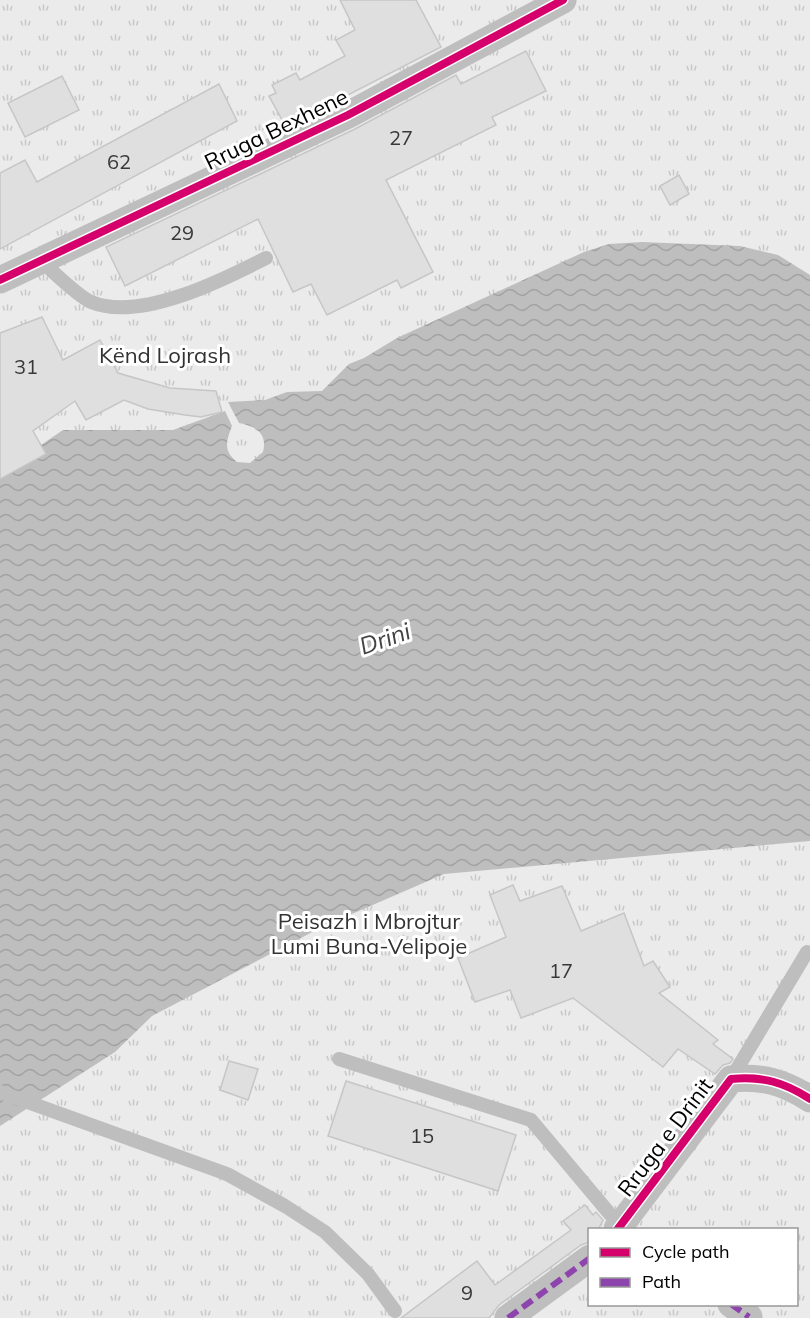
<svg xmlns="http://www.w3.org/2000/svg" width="810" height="1318" font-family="Mulish,sans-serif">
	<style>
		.park { fill: url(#park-tufts); fill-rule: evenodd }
		.water { fill: url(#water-waves) }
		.building { fill: #dfdfdf; stroke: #c6c6c6; stroke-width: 1.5 }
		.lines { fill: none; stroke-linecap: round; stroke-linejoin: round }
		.service { stroke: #bebebe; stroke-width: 14 }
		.minor { stroke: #bebebe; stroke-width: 27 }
		.quiet { stroke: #8e44ad; stroke-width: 6; stroke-dasharray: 12 6; stroke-linecap: butt }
		.cycleway-casing { stroke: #fff; stroke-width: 11 }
		.cycleway { stroke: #d6006c; stroke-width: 8 }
		.labels { text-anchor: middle; stroke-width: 6; stroke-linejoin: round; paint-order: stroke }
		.number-label { font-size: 20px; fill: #383838 }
		.street-label { font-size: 22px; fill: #000; stroke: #fff }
		.park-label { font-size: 22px; fill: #323232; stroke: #fff }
		.water-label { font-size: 24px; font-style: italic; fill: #434343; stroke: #fff }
	</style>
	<defs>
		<pattern id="park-tufts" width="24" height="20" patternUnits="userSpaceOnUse" patternTransform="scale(1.5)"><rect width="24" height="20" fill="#ebebeb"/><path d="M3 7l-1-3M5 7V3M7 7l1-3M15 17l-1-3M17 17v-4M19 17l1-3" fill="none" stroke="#c8c8c8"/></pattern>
		<pattern id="water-waves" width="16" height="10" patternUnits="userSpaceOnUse" patternTransform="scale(1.5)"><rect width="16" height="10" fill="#bebebe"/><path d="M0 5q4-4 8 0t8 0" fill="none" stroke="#a2a2a2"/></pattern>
	</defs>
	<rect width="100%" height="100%" fill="#fff"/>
	<!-- park -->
	<g class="park">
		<path d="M0,0H810V464L0,703Z"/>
		<path d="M810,476V1318H0V717ZM590,1230H796V1304H590Z"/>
	</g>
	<!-- water -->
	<path class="water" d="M642,242L740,246L778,255L810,275V841L444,874L322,927L152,1016L115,1052L0,1126V479L46,454L41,445L63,430H173L225,411L232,426C226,441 223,451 237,462L250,463L263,452C268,433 255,426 239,423L228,402L265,400L287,392L322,391L349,364L364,358L397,338L584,252L609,244Z"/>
	<!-- building -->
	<g class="building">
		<path d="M340,0H416L441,47L286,127L269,96L276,93L272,85L296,73L300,80L345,56L336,40L355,30Z"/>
		<path d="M526,51L546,91L492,117L496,125L386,180L433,272L401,288L397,280L327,315L311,284L293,292L258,219L125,286L106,247L355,129L456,75L461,84Z"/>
		<path d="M62,76L79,110L25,137L8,103Z"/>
		<path d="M219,84L237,121L0,249V173L25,160L37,182Z"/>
		<path d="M679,175L689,194L670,205L660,186Z"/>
		<path d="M42,317L63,360L100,340L118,373L170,388L216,391L222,412L201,417L185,415L148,409L124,400L86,420L75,401L33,431L46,454L0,479V333Z"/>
		<path d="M513,885L520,901L562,886L581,931L624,913L644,966L653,961L670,987L659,993L718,1040L713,1044L733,1059L730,1063L723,1065L715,1074L678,1049L663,1067L573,998L521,1018L510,990L475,1002L458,958L506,937L490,895Z"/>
		<path d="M229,1061L258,1069L248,1100L220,1090Z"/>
		<path d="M346,1081L516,1135L498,1191L328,1136Z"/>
		<path d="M585,1205L593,1215L596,1212L603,1220L598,1230H590V1242L581,1245L499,1305L489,1318H401L477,1261L495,1285L571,1230L563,1221Z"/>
	</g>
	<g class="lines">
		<!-- service -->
		<g class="service">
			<path d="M41,261C54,272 76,295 91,302C140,322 223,280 266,258"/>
			<path d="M339,1059L531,1120L620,1226"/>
			<path d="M731,1079L807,952"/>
			<path d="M0,1092L227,1174L285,1206L325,1232L368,1274L395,1311"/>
		</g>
		<!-- minor -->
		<g class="minor">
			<path d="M0,280L348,115L563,0"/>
			<path d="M617,1230L731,1079C762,1076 784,1082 810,1099"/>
			<path d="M731,1304L749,1317"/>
			<path d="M508,1318L590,1258"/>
		</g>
		<!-- quiet -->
		<g class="quiet">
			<path d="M731,1304L749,1317"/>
			<path d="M508,1318L590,1258"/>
		</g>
		<defs>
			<g id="cycleway">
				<path d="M0,280L348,115L563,0"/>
				<path d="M617,1230L731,1079C762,1076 784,1082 810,1099"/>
			</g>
		</defs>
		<!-- cycleway casing -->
		<use href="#cycleway" class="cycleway-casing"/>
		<!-- cycleway -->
		<use href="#cycleway" class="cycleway"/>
	</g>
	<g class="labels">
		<!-- number labels -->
		<g class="number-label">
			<text x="401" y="145">27</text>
			<text x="119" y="169">62</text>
			<text x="182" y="240">29</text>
			<text x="26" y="374">31</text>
			<text x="561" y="978">17</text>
			<text x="422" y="1143">15</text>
			<text x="467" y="1300">9</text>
		</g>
		<!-- street labels -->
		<g class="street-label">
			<text transform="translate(276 129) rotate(-26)" y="8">Rruga Bexhene</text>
			<text transform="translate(665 1137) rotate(-53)" y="8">Rruga e Drinit</text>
		</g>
		<!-- park labels -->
		<g class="park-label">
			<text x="165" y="363">Kënd Lojrash</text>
			<text x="369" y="929">Peisazh i Mbrojtur<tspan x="369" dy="25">Lumi Buna-Velipoje</tspan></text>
		</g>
		<!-- water labels -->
		<g class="water-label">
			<text transform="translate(385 639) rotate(-19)" y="8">Drini</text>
		</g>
	</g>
	<!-- legend -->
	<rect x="588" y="1228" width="210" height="78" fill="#ffffff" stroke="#999999" stroke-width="1.5"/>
	<rect x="600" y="1248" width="30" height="9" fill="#d6006c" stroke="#999999" stroke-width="1.5"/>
	<text x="642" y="1258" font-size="18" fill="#000000">Cycle path</text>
	<rect x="600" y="1278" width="30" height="9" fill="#8e44ad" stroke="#999999" stroke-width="1.5"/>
	<text x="642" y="1288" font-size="18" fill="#000000">Path</text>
</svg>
